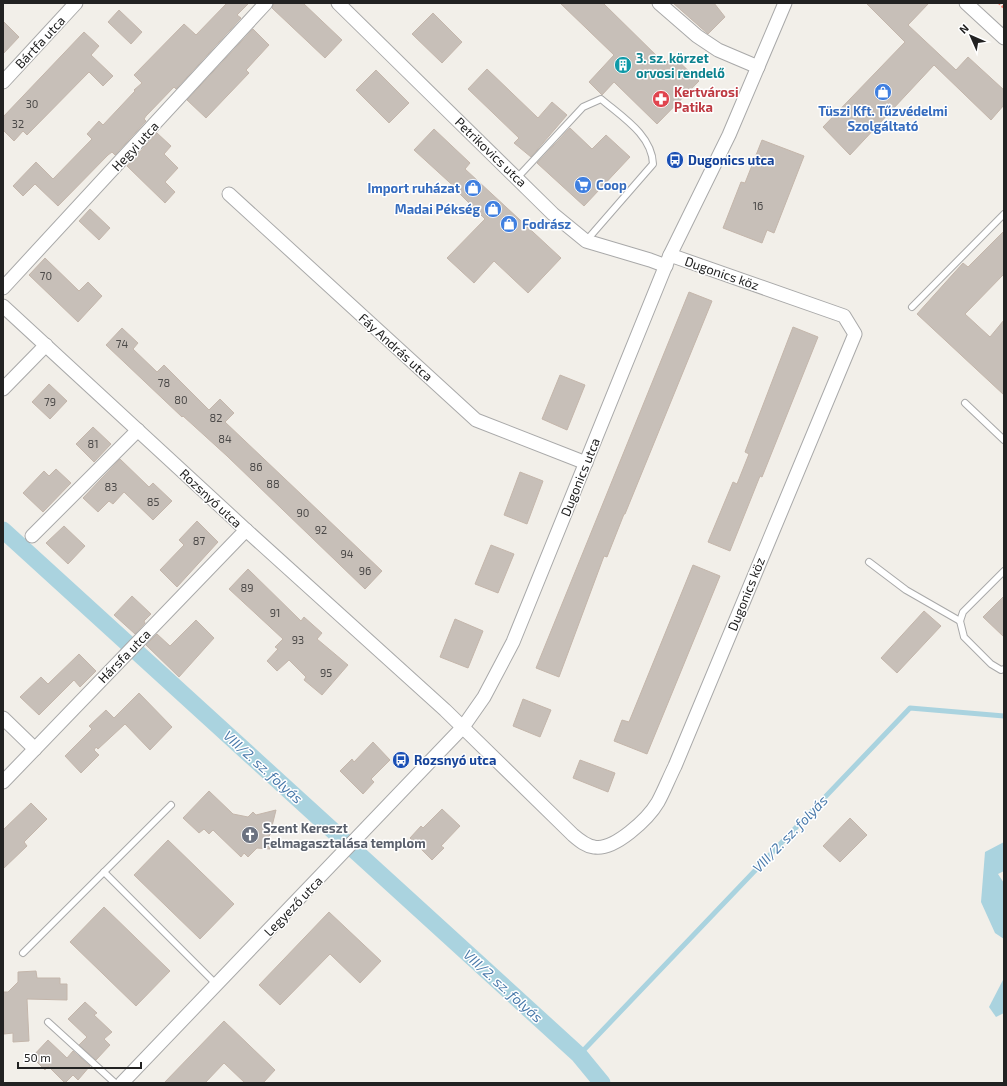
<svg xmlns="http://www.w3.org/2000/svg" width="1007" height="1086" font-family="'Exo 2',sans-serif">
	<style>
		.water { fill: #aad3df }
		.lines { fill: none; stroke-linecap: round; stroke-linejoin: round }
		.stream { stroke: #aad3df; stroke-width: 5 }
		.canal { stroke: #aad3df; stroke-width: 17 }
		.building { fill: #c7bfb8; stroke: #c4b6ab }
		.service-casing { stroke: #a9a9a9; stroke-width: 8 }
		.minor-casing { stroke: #a9a9a9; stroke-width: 15 }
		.path { stroke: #fa8072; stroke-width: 2.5; stroke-dasharray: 2 2; stroke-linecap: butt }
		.service { stroke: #fff; stroke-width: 6 }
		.minor { stroke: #fff; stroke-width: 13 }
		.labels { text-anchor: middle; stroke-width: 3; stroke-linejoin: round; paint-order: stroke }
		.number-label { font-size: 11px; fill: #4b4948 }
		.street-label { font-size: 13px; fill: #222; stroke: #fff }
		.culture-label { font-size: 13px; font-weight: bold; fill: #0d838f; stroke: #fff; text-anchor: start }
		.health-label { font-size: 13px; font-weight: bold; fill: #be3a42; stroke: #fff; text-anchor: start }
		.shop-label { font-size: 13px; font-weight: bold; fill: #366cbe; stroke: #fff; text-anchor: start }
		.transit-label { font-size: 13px; font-weight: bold; fill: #164399; stroke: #fff; text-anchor: start }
		.worship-label { font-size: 13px; font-weight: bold; fill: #5b616d; stroke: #fff; text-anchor: start }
		.water-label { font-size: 14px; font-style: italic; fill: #4a7aab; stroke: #fff }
	</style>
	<rect width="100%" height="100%" fill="#f2efe9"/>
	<!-- water -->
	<g class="water">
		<path d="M1004,842V871L998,874L1004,883V939L995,933L981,902L985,852Z"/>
		<path d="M1004,978V1013L996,1017L989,1007Z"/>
	</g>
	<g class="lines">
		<!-- stream -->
		<path class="stream" d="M579,1055L910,708L1004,716"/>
		<!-- canal -->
		<path class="canal" d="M3,530L579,1055L602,1083"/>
	</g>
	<!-- building -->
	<g class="building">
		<path d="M227,3H249L237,15L241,18L176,89L174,87L146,116L144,119L146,121L115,155L112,152L108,155L58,206L35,184L23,196L13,186L36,162L53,179L92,139L87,134L99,121L103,125L135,91L134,90L142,83L134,75L184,24L196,35Z"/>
		<path d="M274,3H303L342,40L325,58L272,8Z"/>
		<path d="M560,3H603L665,64L673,56L699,81L657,124L614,82L602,95L589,82L614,55Z"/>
		<path d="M673,3H714L725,17L708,34Z"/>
		<path d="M866,3H929L908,25L956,70L968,57L1004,90V105L991,120L934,65L850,155L823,127L905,42Z"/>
		<path d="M119,10L142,32L131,44L108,22Z"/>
		<path d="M433,13L462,42L442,63L412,34Z"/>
		<path d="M3,21L19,37L3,54Z"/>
		<path d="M253,29L269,45L246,70L249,73L206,118L187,100Z"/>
		<path d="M84,32L99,46L91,55L113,76L103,86L89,72L27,135L23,131L14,141L3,130V117Z"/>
		<path d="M487,69L538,118L552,102L567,115L531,157L514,143L519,138L468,89Z"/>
		<path d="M376,70L409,103L389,123L356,90Z"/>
		<path d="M570,128L592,149L606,135L630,157L584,206L537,163Z"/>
		<path d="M434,129L470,163L465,169L561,258L528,293L494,261L474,283L447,258L485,219L459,193L460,192L414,150Z"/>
		<path d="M157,133L171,146L164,154L178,168L165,182L175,192L165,203L127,166Z"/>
		<path d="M762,140L804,156L774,233L767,230L762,243L723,228L741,182L745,183Z"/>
		<path d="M90,209L110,228L99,240L79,221Z"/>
		<path d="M1004,231V274L965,314L990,337L1004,320V395L917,314L963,263L968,267Z"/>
		<path d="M45,258L79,291L88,282L102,296L78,322L29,275Z"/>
		<path d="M689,292L712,301L625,514H624L607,557L604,556L559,677L536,668Z"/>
		<path d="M793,327L818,337L762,477L760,476L730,551L708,542L733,482L737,484L749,454L745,452Z"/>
		<path d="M122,328L138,343L133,349L157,372L164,365L209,410L220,399L234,413L225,422L382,571L365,589L227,456L183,416L182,417L106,345Z"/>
		<path d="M560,375L585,385L567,430L542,419Z"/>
		<path d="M49,384L67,401L50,419L32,402Z"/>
		<path d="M93,427L111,444L94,462L76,444Z"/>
		<path d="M120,459L149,487L153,483L172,501L153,520L124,492L113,504L109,501L98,512L83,498Z"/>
		<path d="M56,469L71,483L43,512L23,493L44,471L49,476Z"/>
		<path d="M520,472L543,481L527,524L504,515Z"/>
		<path d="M197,521L218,542L177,587L160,570L184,545L179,540Z"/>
		<path d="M64,526L85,546L68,564L46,543Z"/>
		<path d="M491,545L514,554L498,593L475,584Z"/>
		<path d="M693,565L720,576L647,754L614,741L622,720L629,722Z"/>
		<path d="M248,569L301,621L304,617L322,633L317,639L348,665L322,695L304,680L306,677L289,660L277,671L267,661L278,649L275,647L283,639L229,589Z"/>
		<path d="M132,596L151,614L144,621L145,623L135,634L114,615Z"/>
		<path d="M1004,596V637L983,617Z"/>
		<path d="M924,611L941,626L897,673L881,658Z"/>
		<path d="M455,619L483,631L468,668L440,657Z"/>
		<path d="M196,620L214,638L179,677L146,645L157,634L170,646Z"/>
		<path d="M79,654L96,671L80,687L74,680L39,715L20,697L41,677L48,684Z"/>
		<path d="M139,693L172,727L150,750L125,724L98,749L96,747L94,750L99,755L81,773L65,756L92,729L89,726L106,710L114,718Z"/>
		<path d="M523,699L551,710L540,737L513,726Z"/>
		<path d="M373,742L390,760L371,779L374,782L363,794L340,771L352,759L354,762Z"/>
		<path d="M580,760L615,773L608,792L573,778Z"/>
		<path d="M209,791L233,814L248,817L253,812L256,815L276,810L271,830L273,832L266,839L270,849L257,848L248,857L244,853L241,857L213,830L209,834L204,829L199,833L183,818Z"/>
		<path d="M31,803L47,819L24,842L27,846L3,869V830Z"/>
		<path d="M442,809L460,826L441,846L444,848L432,860L410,838L421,826L423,828Z"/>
		<path d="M850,818L867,835L840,862L823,846Z"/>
		<path d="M168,840L234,904L200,939L134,875Z"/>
		<path d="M104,907L170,971L136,1006L70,942Z"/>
		<path d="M329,912L381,961L360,983L330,954L280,1005L259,985Z"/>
		<path d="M36,971L37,978H60V984H67V1000L27,999L29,1041L13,1042V1033L4,1034L3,992H8L18,982V972Z"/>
		<path d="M85,1002L97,1013L94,1015L112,1032L104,1039L110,1045L96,1060L79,1045L87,1037L68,1019Z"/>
		<path d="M224,1021L275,1070L263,1083H245L224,1063L205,1083H164Z"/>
		<path d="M48,1040L67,1058L73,1051L90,1066L78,1080L73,1075L65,1083L48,1066L45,1070L32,1057Z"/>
	</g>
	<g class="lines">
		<defs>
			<g id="service">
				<path d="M517,178L583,107L601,99C622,117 652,135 653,164L586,241"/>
				<path d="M912,307L1004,214"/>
				<path d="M965,403L1004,440"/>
				<path d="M869,562L906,590L960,621"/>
				<path d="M1004,571L963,612L960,621L964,637L991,664L1001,670L1004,669"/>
				<path d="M104,872L217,985"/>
				<path d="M23,953L171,805"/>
				<path d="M48,1022L115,1083"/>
			</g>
			<g id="minor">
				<path d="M338,3L553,214L586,241L650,260L666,266"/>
				<path d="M659,3L697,36L718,50L758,67"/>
				<path d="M966,3L1004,38"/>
				<path d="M3,82L76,3"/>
				<path d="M229,194L476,420L586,463"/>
				<path d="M3,288L266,3"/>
				<path d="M3,306L246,530L445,710L573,835C580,841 586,846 594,847C614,851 648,819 658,802C664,791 669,778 675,766L855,334L844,316L670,255"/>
				<path d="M3,389L46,345"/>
				<path d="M32,536L138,430"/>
				<path d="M3,718L35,749"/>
				<path d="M3,782L246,530"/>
				<path d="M122,1083L463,727L484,697L513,642L670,255L729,135L785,3"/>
			</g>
		</defs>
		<!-- service casing -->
		<use href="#service" class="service-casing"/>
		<!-- minor casing -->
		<use href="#minor" class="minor-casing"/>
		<!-- path -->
		<path class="path" d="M999,3L1004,8"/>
		<!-- service -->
		<use href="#service" class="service"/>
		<!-- minor -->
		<use href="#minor" class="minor"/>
	</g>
	<!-- icons -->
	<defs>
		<symbol id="building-disc" viewBox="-11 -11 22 22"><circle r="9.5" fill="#0f9aa8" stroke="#fff"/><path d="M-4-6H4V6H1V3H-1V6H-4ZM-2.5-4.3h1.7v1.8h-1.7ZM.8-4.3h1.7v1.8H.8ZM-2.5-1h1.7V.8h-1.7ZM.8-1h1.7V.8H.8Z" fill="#fff"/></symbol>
		<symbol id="shop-disc" viewBox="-11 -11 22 22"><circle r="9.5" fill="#3f7fe0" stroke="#fff"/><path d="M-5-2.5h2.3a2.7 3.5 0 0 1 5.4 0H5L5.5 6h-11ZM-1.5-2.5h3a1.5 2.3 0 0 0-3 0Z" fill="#fff"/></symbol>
		<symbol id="pharmacy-disc" viewBox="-11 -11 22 22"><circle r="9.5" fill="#e0444e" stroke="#fff"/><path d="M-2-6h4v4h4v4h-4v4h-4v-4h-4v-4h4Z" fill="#fff"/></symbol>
		<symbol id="bus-disc" viewBox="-11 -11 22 22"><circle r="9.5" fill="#1a4fb4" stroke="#fff"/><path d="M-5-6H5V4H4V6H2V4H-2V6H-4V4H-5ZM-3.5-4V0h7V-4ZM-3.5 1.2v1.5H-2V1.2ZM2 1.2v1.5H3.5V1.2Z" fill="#fff"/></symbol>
		<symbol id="supermarket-disc" viewBox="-11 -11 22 22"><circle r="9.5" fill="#3f7fe0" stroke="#fff"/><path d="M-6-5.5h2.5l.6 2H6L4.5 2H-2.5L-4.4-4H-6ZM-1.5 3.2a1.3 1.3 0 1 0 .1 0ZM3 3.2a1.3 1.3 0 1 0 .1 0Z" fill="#fff"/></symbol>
		<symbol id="church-disc" viewBox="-11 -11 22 22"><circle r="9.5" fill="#6b7280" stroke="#fff"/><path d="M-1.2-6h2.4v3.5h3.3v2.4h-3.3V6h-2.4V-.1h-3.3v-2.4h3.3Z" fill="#fff"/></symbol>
	</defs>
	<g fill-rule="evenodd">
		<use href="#building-disc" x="613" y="55" width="20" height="20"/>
		<use href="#shop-disc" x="873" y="82" width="20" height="20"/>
		<use href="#pharmacy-disc" x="651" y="89" width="20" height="20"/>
		<use href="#bus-disc" x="665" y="150" width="20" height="20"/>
		<use href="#supermarket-disc" x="573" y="175" width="20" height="20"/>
		<use href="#shop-disc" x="463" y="178" width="20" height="20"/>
		<use href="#shop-disc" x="483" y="199" width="20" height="20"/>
		<use href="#shop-disc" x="499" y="214" width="20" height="20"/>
		<use href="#bus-disc" x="391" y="750" width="20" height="20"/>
		<use href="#church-disc" x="240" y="825" width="20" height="20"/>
	</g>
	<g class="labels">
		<!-- number labels -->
		<g class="number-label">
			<text x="32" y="108">30</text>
			<text x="18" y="128">32</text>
			<text x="758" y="210">16</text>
			<text x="46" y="280">70</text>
			<text x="122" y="348">74</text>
			<text x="164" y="387">78</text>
			<text x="181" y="404">80</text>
			<text x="50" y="406">79</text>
			<text x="216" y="422">82</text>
			<text x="225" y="443">84</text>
			<text x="93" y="448">81</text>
			<text x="256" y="471">86</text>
			<text x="273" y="488">88</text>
			<text x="111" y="491">83</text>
			<text x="153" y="506">85</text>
			<text x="303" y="517">90</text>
			<text x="321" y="534">92</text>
			<text x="199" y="545">87</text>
			<text x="347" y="558">94</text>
			<text x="365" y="575">96</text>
			<text x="247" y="592">89</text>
			<text x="275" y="617">91</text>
			<text x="298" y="644">93</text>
			<text x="326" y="677">95</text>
		</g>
		<!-- street labels -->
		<g class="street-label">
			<text transform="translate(40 42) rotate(-47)" y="5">Bártfa utca</text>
			<text transform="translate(135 146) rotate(-47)" y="5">Hegyi utca</text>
			<text transform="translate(491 152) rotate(44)" y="5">Petrikovics utca</text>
			<text transform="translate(722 273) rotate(19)" y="5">Dugonics köz</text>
			<text transform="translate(396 347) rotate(42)" y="5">Fáy András utca</text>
			<text transform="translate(580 477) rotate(-68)" y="5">Dugonics utca</text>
			<text transform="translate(211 498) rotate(43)" y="5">Rozsnyó utca</text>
			<text transform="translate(746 594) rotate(-68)" y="5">Dugonics köz</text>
			<text transform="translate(124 656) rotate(-46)" y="5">Hársfa utca</text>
			<text transform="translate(293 906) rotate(-46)" y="5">Legyező utca</text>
		</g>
		<!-- culture labels -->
		<g class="culture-label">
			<text x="636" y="63">3. sz. körzet<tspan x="636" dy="15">orvosi rendelő</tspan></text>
		</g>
		<!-- health labels -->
		<g class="health-label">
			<text x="674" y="97">Kertvárosi<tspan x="674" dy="15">Patika</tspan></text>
		</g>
		<!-- shop labels -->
		<g class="shop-label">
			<text x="883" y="116" text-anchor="middle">Tüszi Kft. Tűzvédelmi<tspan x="883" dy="15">Szolgáltató</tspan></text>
			<text x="596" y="190">Coop</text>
			<text x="460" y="193" text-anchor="end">Import ruházat</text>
			<text x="480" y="214" text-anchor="end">Madai Pékség</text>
			<text x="522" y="229">Fodrász</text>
		</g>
		<!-- transit labels -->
		<g class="transit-label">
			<text x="688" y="165">Dugonics utca</text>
			<text x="414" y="765">Rozsnyó utca</text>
		</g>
		<!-- worship labels -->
		<g class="worship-label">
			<text x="263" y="833">Szent Kereszt<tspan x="263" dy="15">Felmagasztalása templom</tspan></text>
		</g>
		<!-- water labels -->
		<g class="water-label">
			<text transform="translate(263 767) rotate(42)" y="5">VIII/2. sz. folyás</text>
			<text transform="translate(790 834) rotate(-46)" y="5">VIII/2. sz. folyás</text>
			<text transform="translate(503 986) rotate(42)" y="5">VIII/2. sz. folyás</text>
		</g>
	</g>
	<!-- border -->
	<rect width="1007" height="1086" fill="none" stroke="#222222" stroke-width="8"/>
	<!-- north arrow -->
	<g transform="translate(971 36) rotate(315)" stroke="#ffffff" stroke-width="3" paint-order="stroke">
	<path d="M0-3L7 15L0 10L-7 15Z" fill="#222222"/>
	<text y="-6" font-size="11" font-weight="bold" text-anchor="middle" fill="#222222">N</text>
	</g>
	<!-- scale -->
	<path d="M18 1062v6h123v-6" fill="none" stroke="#222222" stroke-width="2"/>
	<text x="24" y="1062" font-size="12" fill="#222222" stroke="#ffffff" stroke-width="3" paint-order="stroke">50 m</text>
</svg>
